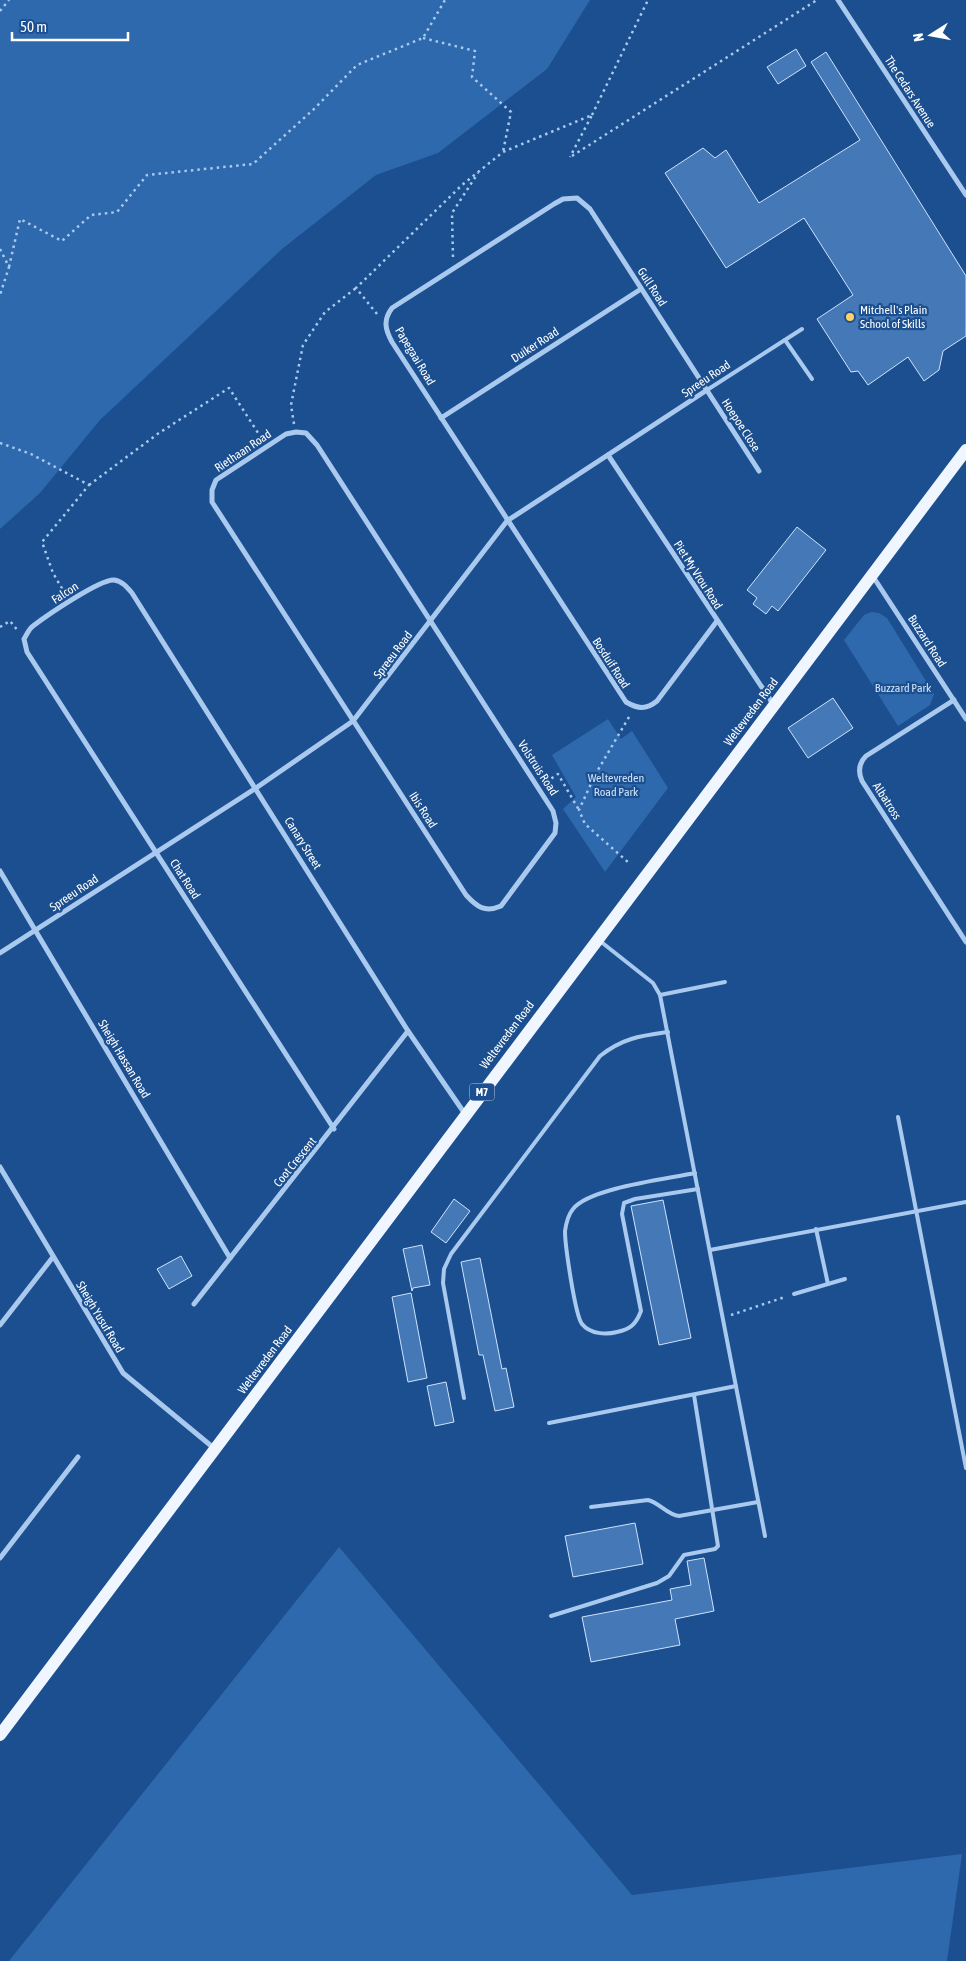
<svg xmlns="http://www.w3.org/2000/svg" width="966" height="1961" font-family="'Asap Condensed',sans-serif">
	<style>
		.green { fill: #2e69ad }
		.building { fill: #4478b7; stroke: #cfe3fa }
		.lines { fill: none; stroke-linecap: round; stroke-linejoin: round }
		.path { stroke: #a9c9ee; stroke-width: 2.5; stroke-dasharray: 2.5 4; stroke-linecap: butt }
		.lane { stroke: #a9c9ee; stroke-width: 4 }
		.street { stroke: #a9c9ee; stroke-width: 5 }
		.primary { stroke: #f0f6ff; stroke-width: 12 }
		.poi-dot { fill: #ffd166; stroke: #1b4f8f; stroke-width: 2 }
		.labels { text-anchor: middle; stroke-width: 4.5; stroke-linejoin: round; paint-order: stroke }
		.shield { fill: #1b4f8f; stroke: #bbcadd; stroke-width: 1 }
		.shield-label { font-size: 11px; font-weight: bold; fill: #fff }
		.street-label { font-size: 12px; fill: #fff; stroke: #1b4f8f }
		.poi-label { font-size: 12px; fill: #fff; stroke: #1b4f8f; text-anchor: start }
		.park-label { font-size: 12px; fill: #cfe3fa; stroke: #1b4f8f }
	</style>
	<rect width="100%" height="100%" fill="#1b4f8f"/>
	<!-- green -->
	<g class="green">
		<path d="M0,0H590L547,69L438,153L376,175L282,249L100,420L40,493L0,529Z"/>
		<path d="M871,612L879,613L887,618L934,694L930,705L898,726L844,640L864,615Z"/>
		<path d="M608,719L621,739L632,731L668,788L605,872L563,809L576,797L552,755Z"/>
		<path d="M339,1547L632,1895L962,1854L947,1961H9Z"/>
	</g>
	<!-- building -->
	<g class="building">
		<path d="M796,49L806,66L778,84L767,67Z"/>
		<path d="M826,52L966,276V336L943,351L939,370L924,381L908,357L868,385L858,371L851,372L817,319L853,295L804,218L726,268L665,173L703,148L715,158L726,150L759,203L860,140L811,62Z"/>
		<path d="M797,527L826,550L778,611L772,606L766,614L753,604L757,598L747,590Z"/>
		<path d="M833,698L853,728L808,758L788,728Z"/>
		<path d="M454,1199L470,1211L446,1243L431,1232Z"/>
		<path d="M663,1200L691,1338L659,1345L631,1206Z"/>
		<path d="M422,1245L430,1285L413,1288L412,1291L403,1249Z"/>
		<path d="M181,1256L192,1276L169,1289L157,1269Z"/>
		<path d="M480,1258L502,1369L506,1368L514,1407L495,1411L483,1355H479L461,1262Z"/>
		<path d="M411,1293L427,1378L408,1382L392,1297Z"/>
		<path d="M446,1382L454,1422L435,1426L427,1386Z"/>
		<path d="M635,1523L643,1564L573,1577L565,1536Z"/>
		<path d="M704,1558L714,1611L675,1619L680,1645L591,1662L582,1617L672,1600L670,1589L691,1585L687,1561Z"/>
	</g>
	<g class="lines">
		<!-- path -->
		<g class="path">
			<path d="M0,11L9,0"/>
			<path d="M423,38L475,51L472,77L511,112L503,152"/>
			<path d="M592,115L648,0"/>
			<path d="M572,156L817,0"/>
			<path d="M0,249L9,267L0,295"/>
			<path d="M453,257L452,213L478,173"/>
			<path d="M9,267L20,219L62,241L91,215L117,212L147,175L253,164L314,109L357,65L423,38L445,0"/>
			<path d="M377,314L356,288L462,185L503,152L592,115L570,157"/>
			<path d="M294,424L291,405L303,345L325,312L356,288"/>
			<path d="M0,443L31,454L89,485L42,542L53,573L64,592"/>
			<path d="M89,485L159,433L229,388L262,439"/>
			<path d="M0,627L10,621L18,631"/>
			<path d="M629,717L595,775L579,810L585,824L629,863"/>
			<path d="M546,782L558,774L579,810"/>
			<path d="M731,1315L785,1297"/>
		</g>
		<!-- lane -->
		<g class="lane">
			<path d="M785,340L812,379"/>
			<path d="M707,390L802,329"/>
			<path d="M600,941L653,983L660,995L765,1536"/>
			<path d="M660,995L725,982"/>
			<path d="M898,1117L966,1468"/>
			<path d="M695,1173C667,1179 589,1188 573,1209C568,1215 566,1224 565,1231C565,1245 575,1315 582,1324C590,1334 606,1335 617,1332C631,1329 636,1324 641,1311L622,1214L624,1203L635,1199L698,1189"/>
			<path d="M816,1229L828,1284"/>
			<path d="M710,1250L966,1202"/>
			<path d="M794,1294L845,1279"/>
			<path d="M464,1398L443,1283L444,1269L451,1254L600,1056C623,1038 640,1036 668,1032"/>
			<path d="M549,1423L736,1386"/>
			<path d="M591,1507L648,1500C660,1503 667,1515 679,1516L758,1502"/>
			<path d="M551,1616L657,1583L669,1576L684,1555L715,1549L718,1546L694,1395"/>
		</g>
		<!-- street -->
		<g class="street">
			<path d="M838,0L966,195"/>
			<path d="M441,418L641,289"/>
			<path d="M296,432L306,433L317,445L553,811L556,823L555,833L501,906C485,913 477,907 466,895L212,502V490L216,480L286,434Z"/>
			<path d="M608,455L773,704"/>
			<path d="M872,575L966,719"/>
			<path d="M717,621L657,701C646,710 638,709 626,702L392,342C385,329 383,320 392,308L554,204L563,199L577,198L590,209L759,471"/>
			<path d="M954,700L866,756C858,764 858,772 862,781L966,942"/>
			<path d="M0,871L230,1258"/>
			<path d="M0,953L256,788L353,721L507,521L707,390"/>
			<path d="M334,1129L27,652L24,639C27,634 29,629 33,626C46,616 100,579 114,580C122,581 127,587 132,593L408,1031L465,1114"/>
			<path d="M0,1167L123,1373L215,1449"/>
			<path d="M194,1304L408,1031"/>
			<path d="M0,1325L53,1257"/>
			<path d="M0,1558L78,1457"/>
		</g>
		<!-- primary -->
		<path class="primary" d="M0,1735L966,450"/>
	</g>
	<!-- markers -->
	<circle class="poi-dot" cx="850" cy="317" r="5"/>
	<g class="labels">
		<!-- shield labels -->
		<rect class="shield" x="469.5" y="1083.5" width="25" height="17" rx="4"/>
		<g class="shield-label">
			<text x="482" y="1096">M7</text>
		</g>
		<!-- street labels -->
		<g class="street-label">
			<text transform="translate(910 92) rotate(57)" y="4">The Cedars Avenue</text>
			<text transform="translate(652 287) rotate(57)" y="4">Gull Road</text>
			<text transform="translate(535 345) rotate(-33)" y="4">Duiker Road</text>
			<text transform="translate(415 356) rotate(59)" y="4">Papegaai Road</text>
			<text transform="translate(706 379) rotate(-34)" y="4">Spreeu Road</text>
			<text transform="translate(741 425) rotate(57)" y="4">Hoepoe Close</text>
			<text transform="translate(243 451) rotate(-34)" y="4">Riethaan Road</text>
			<text transform="translate(698 575) rotate(57)" y="4">Piet My Vrou Road</text>
			<text transform="translate(65 593) rotate(-33)" y="4">Falcon</text>
			<text transform="translate(927 641) rotate(57)" y="4">Buzzard Road</text>
			<text transform="translate(393 655) rotate(-53)" y="4">Spreeu Road</text>
			<text transform="translate(611 663) rotate(57)" y="4">Bosduif Road</text>
			<text transform="translate(751 712) rotate(-53)" y="4">Weltevreden Road</text>
			<text transform="translate(538 768) rotate(57)" y="4">Volstruis Road</text>
			<text transform="translate(887 801) rotate(57)" y="4">Albatross</text>
			<text transform="translate(423 810) rotate(57)" y="4">Ibis Road</text>
			<text transform="translate(303 843) rotate(58)" y="4">Canary Street</text>
			<text transform="translate(185 879) rotate(57)" y="4">Chat Road</text>
			<text transform="translate(74 893) rotate(-34)" y="4">Spreeu Road</text>
			<text transform="translate(507 1035) rotate(-53)" y="4">Weltevreden Road</text>
			<text transform="translate(124 1059) rotate(59)" y="4">Sheigh Hassan Road</text>
			<text transform="translate(295 1162) rotate(-51)" y="4">Coot Crescent</text>
			<text transform="translate(100 1317) rotate(59)" y="4">Sheigh Yusuf Road</text>
			<text transform="translate(265 1360) rotate(-53)" y="4">Weltevreden Road</text>
		</g>
		<!-- poi labels -->
		<g class="poi-label">
			<text x="860" y="314">Mitchell's Plain<tspan x="860" dy="14">School of Skills</tspan></text>
		</g>
		<!-- park labels -->
		<g class="park-label">
			<text x="903" y="692">Buzzard Park</text>
			<text x="616" y="782">Weltevreden<tspan x="616" dy="14">Road Park</tspan></text>
		</g>
	</g>
	<!-- north arrow -->
	<g transform="translate(931 35) rotate(259)" stroke="#1b4f8f" stroke-width="4" paint-order="stroke">
	<path d="M0-4L9 19L0 12L-9 19Z" fill="#ffffff"/>
	<text y="-8" font-size="14" font-weight="bold" text-anchor="middle" fill="#ffffff">N</text>
	</g>
	<!-- scale -->
	<path d="M12 32v8h116v-8" fill="none" stroke="#ffffff" stroke-width="2.5"/>
	<text x="20" y="32" font-size="15" fill="#ffffff" stroke="#1b4f8f" stroke-width="4" paint-order="stroke">50 m</text>
</svg>
